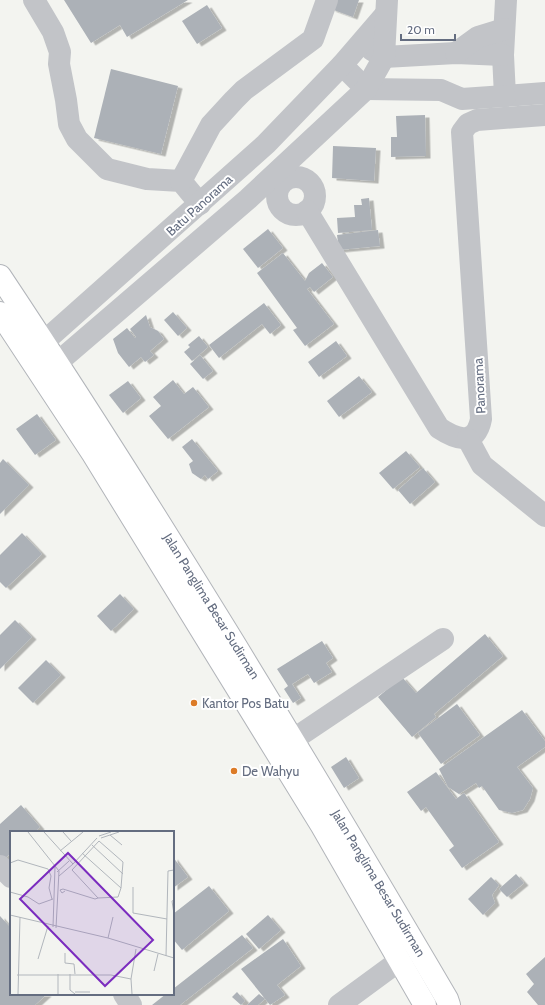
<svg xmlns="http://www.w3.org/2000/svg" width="545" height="1005" font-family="Cabin,sans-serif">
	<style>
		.building { fill: #acb1b7; filter: url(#shadow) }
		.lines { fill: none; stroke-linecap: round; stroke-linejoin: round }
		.major-casing { stroke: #b2b5ba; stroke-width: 24 }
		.minor { stroke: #c2c4c8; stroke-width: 22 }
		.major { stroke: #fff; stroke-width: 22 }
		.poi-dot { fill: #dc7b27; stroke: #fff; stroke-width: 1.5 }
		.labels { text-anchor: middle; stroke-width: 4; stroke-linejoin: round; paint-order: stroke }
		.street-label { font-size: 13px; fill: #646d80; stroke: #fff }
		.poi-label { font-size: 13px; fill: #646d80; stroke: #fff; text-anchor: start }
		.inset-road { fill: none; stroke: #b1b6bc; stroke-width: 1 }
		.view { fill: #7b2cbf; fill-opacity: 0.15; stroke: #7b2cbf; stroke-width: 2 }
		.inset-edge { fill: none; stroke: #646d80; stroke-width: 2 }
	</style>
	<defs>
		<filter id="shadow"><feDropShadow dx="4.5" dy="2.5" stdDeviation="0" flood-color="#0004"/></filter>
	</defs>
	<rect width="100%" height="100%" fill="#f3f4f0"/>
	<!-- building -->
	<g class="building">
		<path d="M64,0H188L127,37L120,25L91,43Z"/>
		<path d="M334,0H359L353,17L331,9Z"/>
		<path d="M207,5L222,28L197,44L182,21Z"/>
		<path d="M111,69L178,86L161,154L94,138Z"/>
		<path d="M425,115L426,156L391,157V137H397L396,116Z"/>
		<path d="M333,146L376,148L374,181L332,178Z"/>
		<path d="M369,198L372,230L338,233L337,218L355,217L354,205H362L361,199Z"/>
		<path d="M268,229L283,248L258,268L243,249Z"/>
		<path d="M378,230L380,246L339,250L337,235Z"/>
		<path d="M283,253L305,281L309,273L322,263L333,277L314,292L310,287L307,289L334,324L305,346L293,330L297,328L257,273Z"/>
		<path d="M264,303L281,325L270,334L262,324L219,358L209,345Z"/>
		<path d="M173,312L187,328L178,336L164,320Z"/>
		<path d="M146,315L150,327L158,331L164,339L150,351L154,355L145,362L141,357L129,367L118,353L113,339L127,328L135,338L136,337L130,329Z"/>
		<path d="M199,336L208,347L192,361L184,352L190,347L188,345Z"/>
		<path d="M336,341L347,356L319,377L308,362Z"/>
		<path d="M200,355L213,371L203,379L190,364Z"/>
		<path d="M359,376L372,392L339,417L327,401Z"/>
		<path d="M173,380L184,394L193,387L209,407L168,439L149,416L161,406L153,397Z"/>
		<path d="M128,381L141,398L123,413L109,395Z"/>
		<path d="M37,414L56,440L35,455L16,429Z"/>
		<path d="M192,439L218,471L208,479L205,475L201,479L192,473L189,464L193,461L182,447Z"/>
		<path d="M406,451L420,467L393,489L379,473Z"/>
		<path d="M3,459L29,485L0,514V463Z"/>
		<path d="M423,468L435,482L410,504L398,490Z"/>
		<path d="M22,533L42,554L6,588L0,582V555Z"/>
		<path d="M120,594L134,609L111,631L97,616Z"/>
		<path d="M15,620L32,637L0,669V635Z"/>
		<path d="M485,634L503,656L434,714L436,717L412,737L378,697L402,677L416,693Z"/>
		<path d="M322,641L333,658L326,663L332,672L314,683L308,674L292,684L301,698L293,703L284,689L288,686L277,669Z"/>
		<path d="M46,660L61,675L33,703L18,688Z"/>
		<path d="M457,704L480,735L441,764L418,733Z"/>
		<path d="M522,710L545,741V747L517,767L533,788L530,799L523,810L512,813L499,810L482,786L479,788L476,783L459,794L448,787L439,769Z"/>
		<path d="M346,757L359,778L344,788L331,767Z"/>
		<path d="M436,772L456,799L464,793L499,842L462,868L449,850L454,846L426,807L421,811L407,792Z"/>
		<path d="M21,805L40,827L35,832H11V853L3,860L0,856V824Z"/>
		<path d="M173,857L188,877L173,888Z"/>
		<path d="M516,874L524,883L507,897L499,889Z"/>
		<path d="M491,877L499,885L492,895L495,903L483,915L468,899Z"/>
		<path d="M209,886L229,911L182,950L173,939V914Z"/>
		<path d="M268,915L281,930L259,949L246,934Z"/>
		<path d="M0,916L11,928V994H47L35,1005H0Z"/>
		<path d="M242,935L253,948L180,1005H152L166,994H173V989Z"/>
		<path d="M283,939L301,966L277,985L285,995L270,1005L241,969Z"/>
		<path d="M545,957V1005H538L527,992L534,984L526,974Z"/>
		<path d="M237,992L245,1001L241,1005L232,997Z"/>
		<path d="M259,994L265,999L258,1005H247Z"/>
	</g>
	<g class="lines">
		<defs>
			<g id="major">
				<path d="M0,276C157,512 303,754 447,999L449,1005"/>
				<path d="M0,313L93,454L322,826L425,1005"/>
			</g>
		</defs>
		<!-- major casing -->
		<use href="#major" class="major-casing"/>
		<!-- minor -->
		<g class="minor">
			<path d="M34,0L53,32L60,52L59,64L66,100L69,124L77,139L107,169L147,179L181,181L200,204"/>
			<path d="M506,0L503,55L505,96L545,93"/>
			<path d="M372,50L384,57L456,53L503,55"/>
			<path d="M456,53L478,37L504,29"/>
			<path d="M342,65L366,89L441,90L462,99L505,96"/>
			<circle cx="296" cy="196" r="19"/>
			<path d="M181,181L211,125L234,100L244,90L313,39L327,0"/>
			<path d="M307,211L439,428C457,440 476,446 481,419L462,132L468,124L477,120L545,115"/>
			<path d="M29,355L266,144L342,65L385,15"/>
			<path d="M43,375L248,199L366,89L384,57L387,0"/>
			<path d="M468,439L482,465L545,516"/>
			<path d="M294,739L443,639"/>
			<path d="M0,866L11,877"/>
			<path d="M124,994L131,1005"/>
			<path d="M339,1005L399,961"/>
		</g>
		<!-- major -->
		<use href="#major" class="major"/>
	</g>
	<!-- markers -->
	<g class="poi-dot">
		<circle cx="194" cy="703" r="4"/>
		<circle cx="234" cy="771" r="4"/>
	</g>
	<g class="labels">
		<!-- street labels -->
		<g class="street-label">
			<text transform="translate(199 205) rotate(-42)" y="5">Batu Panorama</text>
			<text transform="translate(479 386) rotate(-93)" y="5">Panorama</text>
			<text transform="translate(212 606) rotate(58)" y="5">Jalan Panglima Besar Sudirman</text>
			<text transform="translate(379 883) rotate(59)" y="5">Jalan Panglima Besar Sudirman</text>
		</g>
		<!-- poi labels -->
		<g class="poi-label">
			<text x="202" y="708">Kantor Pos Batu</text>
			<text x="242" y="776">De Wahyu</text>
		</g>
	</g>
	<!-- overview -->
	<g transform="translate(10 831)">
		<rect width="164" height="164" fill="#f3f4f0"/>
		<path class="inset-road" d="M18,1L49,40L46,97M34,1L63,33L87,7M53,1L61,10M100,4L112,14M89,5L101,1M91,7L109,1M82,14L113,43M50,20L73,1M72,22L111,57L108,66L88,67M0,32L8,29L38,38L41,45L39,57L42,68M47,41L59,30M49,45L63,33M123,56V82L157,88M55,60L52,62L50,59L53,58L85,68L88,67L62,39L89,10L113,31L111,57M0,61L18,66L29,73L43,68M164,69L162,70L164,83M0,84L98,107L164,127M43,96L45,36M98,107L103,86M55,122V132L64,133L65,143M156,125L158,40L164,39M28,128L38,95M144,140L148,123M60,143V159L65,163M7,144H101L121,148M65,161H80M8,163L10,86M48,163V143M122,163L121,148L126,118"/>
		<path class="view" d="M58,22L143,109L95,155L10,68Z"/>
		<rect width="164" height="164" class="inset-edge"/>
	</g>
	<!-- scale -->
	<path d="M401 34v6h54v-6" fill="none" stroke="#646d80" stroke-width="2"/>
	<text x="407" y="34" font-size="12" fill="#646d80" stroke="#ffffff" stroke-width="3" paint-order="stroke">20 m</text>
</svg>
